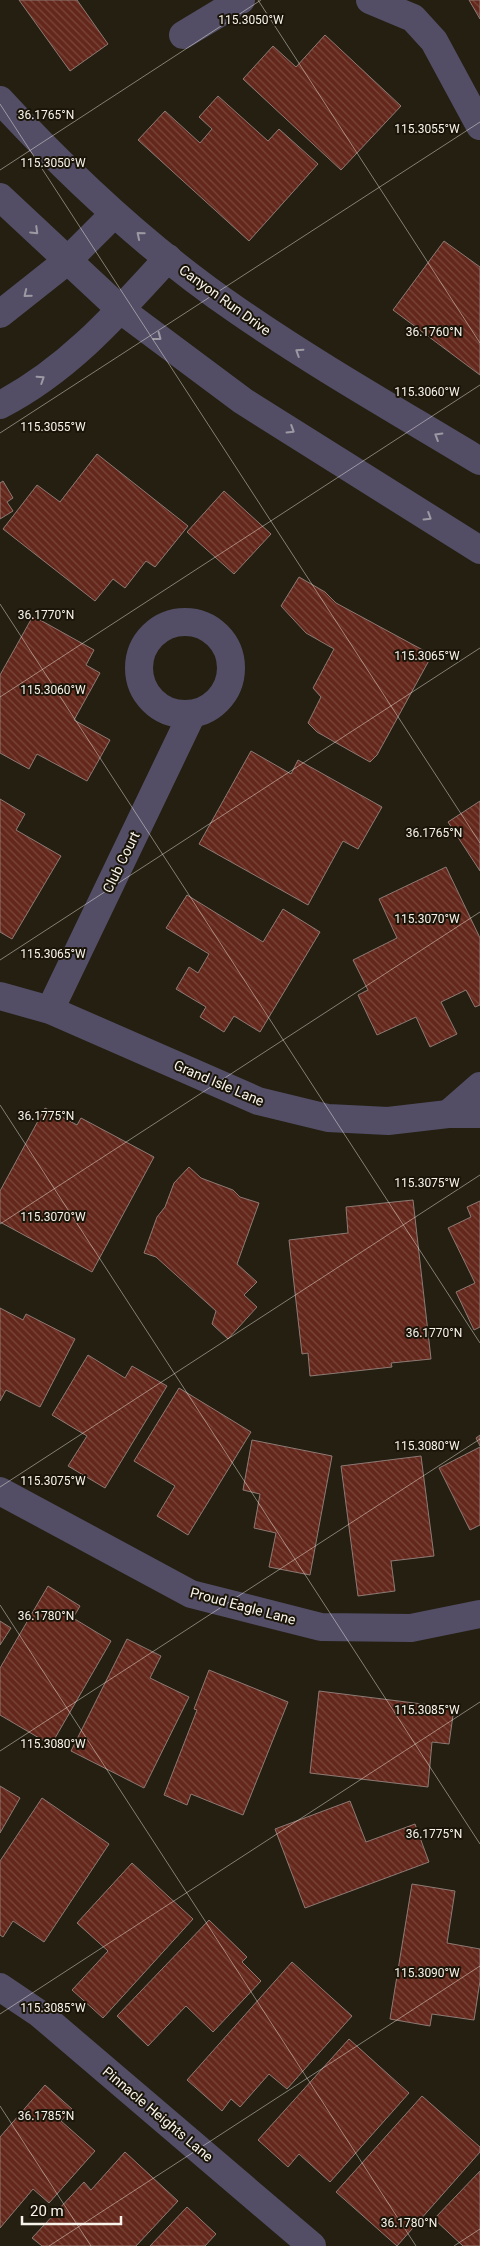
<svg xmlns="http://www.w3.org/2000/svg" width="480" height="2246" font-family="Roboto,sans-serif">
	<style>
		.building { fill: url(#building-back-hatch); stroke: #8d7a75 }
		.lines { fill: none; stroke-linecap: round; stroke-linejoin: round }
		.minor { stroke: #534e66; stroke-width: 28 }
		.tertiary { stroke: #534e66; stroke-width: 28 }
		.oneway { stroke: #9d99a2 }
		.ticks { fill: none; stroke: #f8f4eb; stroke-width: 1; stroke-opacity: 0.45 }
		.labels { text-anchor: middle; stroke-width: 4; stroke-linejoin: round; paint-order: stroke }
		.street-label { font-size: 14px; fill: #f8f4eb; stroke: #1b1509 }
		.ticks-label { font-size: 12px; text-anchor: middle; fill: #f8f4eb; stroke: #1b1509; stroke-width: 4; stroke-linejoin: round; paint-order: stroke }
	</style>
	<defs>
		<pattern id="building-back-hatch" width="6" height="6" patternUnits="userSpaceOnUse" patternTransform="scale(1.25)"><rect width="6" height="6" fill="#64271b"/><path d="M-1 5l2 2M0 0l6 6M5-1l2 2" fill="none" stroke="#7b473c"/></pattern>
	</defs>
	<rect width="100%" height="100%" fill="#241f11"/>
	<!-- building -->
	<g class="building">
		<path d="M19,0H77L108,44L70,71Z"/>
		<path d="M469,0H480V19Z"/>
		<path d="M325,35L401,106L341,170L243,79L273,46L296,67Z"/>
		<path d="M218,96L268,141L279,129L318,164L249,241L138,140L165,111L200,143L212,129L199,117Z"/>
		<path d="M444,241L480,267V375L393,310Z"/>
		<path d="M97,454L188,526L155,567L146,561L125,588L113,579L95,601L3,529L37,485L60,502Z"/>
		<path d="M3,481L13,498L7,502L13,511L0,519V483Z"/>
		<path d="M224,491L271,534L234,574L187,532Z"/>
		<path d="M299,577L325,592L336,603L432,655L377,755L370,762L317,732L308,723L321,697L313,688L334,649L306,633L281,606Z"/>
		<path d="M33,616L94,650L86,665L100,673L74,720L110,740L87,781L37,754L29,769L0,753V675Z"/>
		<path d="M251,751L291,774L298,760L382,807L358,849L343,841L308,905L199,844Z"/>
		<path d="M0,799L25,814L16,830L61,856L12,939L0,932Z"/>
		<path d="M480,801V871L448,822Z"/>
		<path d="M446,867L480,938V1005L475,1007L466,990L441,1002L457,1034L430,1047L416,1017L377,1035L358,995L368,990L353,960L397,938L379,899Z"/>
		<path d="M187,895L263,942L283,909L320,932L260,1032L234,1016L224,1032L200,1017L206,1007L176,989L189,967L198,973L209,954L166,928Z"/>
		<path d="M45,1108L77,1125L81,1118L154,1157L92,1272L0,1222V1191Z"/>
		<path d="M189,1167L201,1178L233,1190L240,1197L259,1203L237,1264L257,1282L244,1295L257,1307L228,1339L212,1324L216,1311L156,1257L144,1253L157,1217L165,1207L174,1183Z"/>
		<path d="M413,1200L431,1359L391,1363L392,1367L310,1376L308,1353L302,1354L289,1240L348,1233L346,1207Z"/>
		<path d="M480,1201V1327L474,1330L456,1292L475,1283L448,1228L471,1217L467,1207Z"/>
		<path d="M0,1308L23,1320L26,1314L75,1339L40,1407L6,1390L0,1401Z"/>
		<path d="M88,1355L125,1378L132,1366L167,1386L105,1488L68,1466L87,1436L52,1415Z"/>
		<path d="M179,1388L251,1432L188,1535L157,1516L175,1486L134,1461Z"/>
		<path d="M480,1435V1446L476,1438Z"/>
		<path d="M252,1440L332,1456L310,1575L269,1567L276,1533L254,1528L260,1494L243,1490Z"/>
		<path d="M480,1447V1525L470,1530L439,1468Z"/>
		<path d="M421,1456L434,1556L391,1561L395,1591L358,1596L341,1466Z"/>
		<path d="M48,1586L80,1606L73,1618L111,1641L51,1745L0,1715V1668Z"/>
		<path d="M0,1621L11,1628L0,1645Z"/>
		<path d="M127,1639L161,1656L150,1678L189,1697L144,1788L71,1751Z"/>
		<path d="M209,1670L288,1702L243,1815L191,1794L187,1805L164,1795L197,1710L194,1709Z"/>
		<path d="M319,1691L454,1708L449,1744L432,1742L428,1787L310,1773Z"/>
		<path d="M0,1786L20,1798L0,1833Z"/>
		<path d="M42,1798L109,1844L44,1942L13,1921L3,1937L0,1935V1861Z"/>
		<path d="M350,1801L366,1842L415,1824L429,1862L305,1908L275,1829Z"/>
		<path d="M132,1863L193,1919L103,2018L72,1990L108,1951L77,1923Z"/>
		<path d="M412,1884L455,1891L447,1943L480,1949V1981L474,2020L432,2014L430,2026L390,2019Z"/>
		<path d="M209,1920L247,1957L242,1962L261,1981L213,2032L186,2006L148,2046L117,2016Z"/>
		<path d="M292,1962L352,2016L287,2089L269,2074L240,2107L231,2099L222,2111L187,2080Z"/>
		<path d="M349,2039L409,2093L330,2182L299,2154L288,2167L258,2140Z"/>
		<path d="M45,2085L72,2109L61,2121L95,2151L49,2203L33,2189L0,2228V2137Z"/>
		<path d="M422,2096L480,2147V2152L397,2246L336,2192Z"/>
		<path d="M125,2152L178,2201L136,2246H42L32,2238L84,2182L91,2190Z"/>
		<path d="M480,2171V2246H463L434,2219Z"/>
		<path d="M187,2207L216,2234L205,2246H150Z"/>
	</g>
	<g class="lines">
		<!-- minor -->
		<g class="minor">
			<path d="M370,0L413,18L434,41L480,126"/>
			<path d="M183,35L241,0"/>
			<path d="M0,314L67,261L114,214"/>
			<path d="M0,405C68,370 117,314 168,258"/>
			<circle cx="185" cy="668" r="46"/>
			<path d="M0,996L50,1010L258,1101L328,1118L388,1121L448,1114H480"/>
			<path d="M50,1010L192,714"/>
			<path d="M448,1114L480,1086"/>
			<path d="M0,1491L191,1594L321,1627L411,1628L480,1614"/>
			<path d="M0,1987L40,2014L312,2246"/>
		</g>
		<!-- tertiary -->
		<g class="tertiary">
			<path d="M0,100C72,178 150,251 238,311C316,365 399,412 480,461"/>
			<path d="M0,197L121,310L243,401L480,550"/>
		</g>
	</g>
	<!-- one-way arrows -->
	<defs><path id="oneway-chevron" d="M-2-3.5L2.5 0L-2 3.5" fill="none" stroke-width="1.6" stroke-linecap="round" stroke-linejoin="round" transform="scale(1.25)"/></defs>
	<g class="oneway">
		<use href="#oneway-chevron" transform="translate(35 231) rotate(44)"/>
		<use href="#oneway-chevron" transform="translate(140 235) rotate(-140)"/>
		<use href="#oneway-chevron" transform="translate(27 294) rotate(141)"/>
		<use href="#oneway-chevron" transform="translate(158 337) rotate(37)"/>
		<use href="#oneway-chevron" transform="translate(299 352) rotate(-147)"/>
		<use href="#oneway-chevron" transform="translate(41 379) rotate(-33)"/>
		<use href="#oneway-chevron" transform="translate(291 430) rotate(32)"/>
		<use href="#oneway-chevron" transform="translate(438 436) rotate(-149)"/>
		<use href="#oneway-chevron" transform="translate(428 517) rotate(32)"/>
	</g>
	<!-- ticks -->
	<path class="ticks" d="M258,0L480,343M0,104L480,843M0,170L261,0M0,433L480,122M0,604L480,1343M0,697L480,385M0,960L480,648M0,1105L480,1844M0,1224L480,912M0,1487L480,1175M0,1605L416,2246M0,1751L480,1439M0,2014L480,1702M0,2106L91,2246M49,2246L480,1966M454,2246L480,2229"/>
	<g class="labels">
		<!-- street labels -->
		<g class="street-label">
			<text transform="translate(225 300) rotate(36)" y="5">Canyon Run Drive</text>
			<text transform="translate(121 862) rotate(-64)" y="5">Club Court</text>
			<text transform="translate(219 1083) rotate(23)" y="5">Grand Isle Lane</text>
			<text transform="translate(243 1606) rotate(15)" y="5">Proud Eagle Lane</text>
			<text transform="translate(158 2114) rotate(40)" y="5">Pinnacle Heights Lane</text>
		</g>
	</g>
	<g class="ticks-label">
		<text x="251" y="24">115.3050°W</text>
		<text x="46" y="119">36.1765°N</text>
		<text x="427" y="133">115.3055°W</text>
		<text x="53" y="167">115.3050°W</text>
		<text x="434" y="336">36.1760°N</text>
		<text x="427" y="396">115.3060°W</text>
		<text x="53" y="431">115.3055°W</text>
		<text x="46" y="619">36.1770°N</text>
		<text x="427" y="660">115.3065°W</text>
		<text x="53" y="694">115.3060°W</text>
		<text x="434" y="837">36.1765°N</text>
		<text x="427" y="923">115.3070°W</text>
		<text x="53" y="958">115.3065°W</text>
		<text x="46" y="1120">36.1775°N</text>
		<text x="427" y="1187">115.3075°W</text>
		<text x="53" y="1221">115.3070°W</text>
		<text x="434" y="1337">36.1770°N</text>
		<text x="427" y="1450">115.3080°W</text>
		<text x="53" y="1485">115.3075°W</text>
		<text x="46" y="1620">36.1780°N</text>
		<text x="427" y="1714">115.3085°W</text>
		<text x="53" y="1748">115.3080°W</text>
		<text x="434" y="1838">36.1775°N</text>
		<text x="427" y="1977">115.3090°W</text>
		<text x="53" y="2012">115.3085°W</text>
		<text x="46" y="2120">36.1785°N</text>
		<text x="409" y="2227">36.1780°N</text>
	</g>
	<!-- scale -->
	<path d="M22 2216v8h99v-8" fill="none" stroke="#f8f4eb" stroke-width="2.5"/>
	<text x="30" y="2216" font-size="15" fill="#f8f4eb" stroke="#1b1509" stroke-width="4" paint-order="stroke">20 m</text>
</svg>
